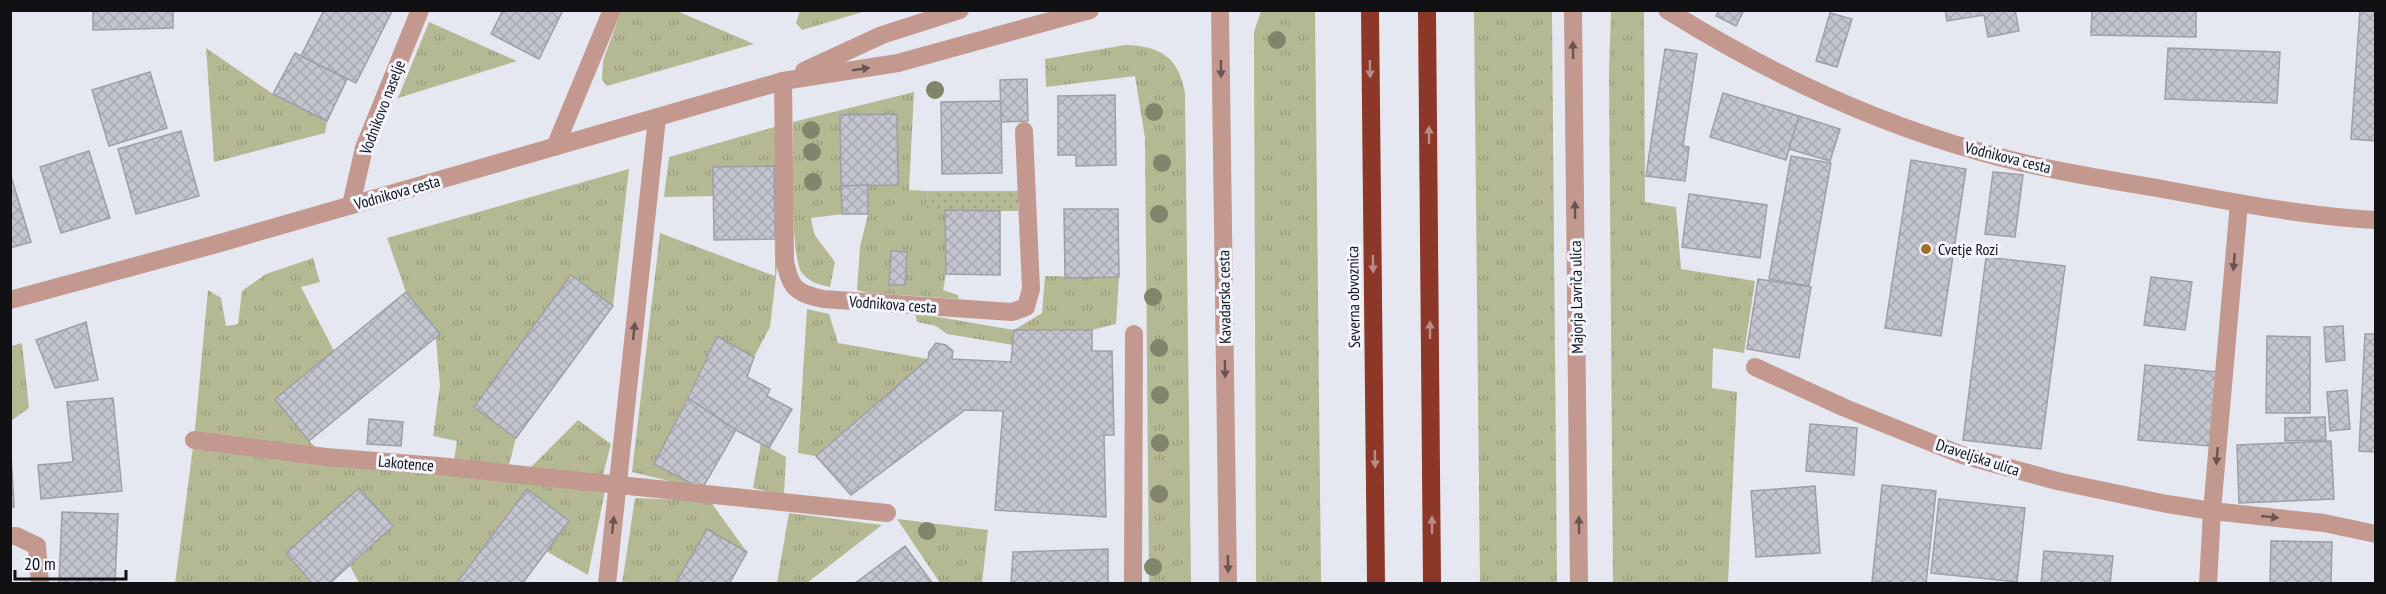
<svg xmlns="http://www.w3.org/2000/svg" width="2386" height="594" font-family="'PT Sans Narrow',sans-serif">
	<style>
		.grass { fill: url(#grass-tufts) }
		.garden { fill: url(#garden-dots) }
		.building { fill: url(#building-cross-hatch); stroke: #9d9fa7; stroke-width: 1.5 }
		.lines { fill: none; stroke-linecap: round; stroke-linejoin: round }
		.minor { stroke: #c3988f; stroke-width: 18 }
		.highway { stroke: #8c3728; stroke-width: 18 }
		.tree { fill: #81856c }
		.oneway { fill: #6a5452 }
		.oneway2 { fill: #ba8c88 }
		.poi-dot { fill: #a26f26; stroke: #f3f5fe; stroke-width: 2 }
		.labels { text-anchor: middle; stroke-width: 6; stroke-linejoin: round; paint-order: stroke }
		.street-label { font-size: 16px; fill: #111114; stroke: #f3f5fe }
		.poi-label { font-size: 16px; fill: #111114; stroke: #f3f5fe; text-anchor: start }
	</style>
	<defs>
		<pattern id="grass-tufts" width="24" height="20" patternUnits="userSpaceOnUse" patternTransform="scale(1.5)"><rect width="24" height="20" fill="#b4b994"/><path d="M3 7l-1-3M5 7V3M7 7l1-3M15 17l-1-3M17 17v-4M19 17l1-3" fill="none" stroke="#9a9e7f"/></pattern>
		<pattern id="garden-dots" width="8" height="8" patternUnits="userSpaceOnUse" patternTransform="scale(1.5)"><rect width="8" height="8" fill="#b4b994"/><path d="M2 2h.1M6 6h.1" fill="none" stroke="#9a9e7f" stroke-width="1.8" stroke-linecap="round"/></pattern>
		<pattern id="building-cross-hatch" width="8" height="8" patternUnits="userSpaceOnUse" patternTransform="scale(1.5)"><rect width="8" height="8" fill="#c4c6cf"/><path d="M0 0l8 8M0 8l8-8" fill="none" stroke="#a7a9b1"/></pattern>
	</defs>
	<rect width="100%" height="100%" fill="#e6e8f1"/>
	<!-- grass -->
	<g class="grass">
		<path d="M621,11H677L754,44L607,86L602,80L603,61Z"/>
		<path d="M800,11V10L866,11L802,30L796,23Z"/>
		<path d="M1261,11H1315L1321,583H1256L1254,32Z"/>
		<path d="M1474,11H1552L1557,583H1480Z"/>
		<path d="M1611,11H1644L1645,202L1676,207L1681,269L1755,281L1744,353L1713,348L1712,388L1737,392L1728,583H1613L1609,73Z"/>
		<path d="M429,22L517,61L398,98Z"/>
		<path d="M1125,45C1160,46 1179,57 1185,93L1191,583H1149L1145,138L1135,76L1046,87L1045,59Z"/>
		<path d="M206,48L273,94L327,121L325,133L214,162Z"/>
		<path d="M914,92L909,190L928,191L926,210H945L946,274L943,290L958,295L959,299L868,293L857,290L860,247L868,214V185H898L896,114L840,116L842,214L811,218L814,234L835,262L830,287C819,284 810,283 802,273C790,258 793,148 793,122Z"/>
		<path d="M778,126L780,243L770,327L754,357L717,336L655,464L702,489L632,472L660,233L775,276L774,167L714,196L664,197L669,157Z"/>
		<path d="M629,169L613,306L571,275L516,438L509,465L454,461L457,441L433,436L440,386L435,327L406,292L387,238Z"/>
		<path d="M313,258L320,282L301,287L334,351L309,441L326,457L605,491L588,575L546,551L569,521L527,489L456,583H359L350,566L393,526L358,490L313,583L175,584L194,440L208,290L221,298L226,326L238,324L242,291L266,274Z"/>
		<path d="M1045,276L1119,277L1116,324L1092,330H1015L1013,345L947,334L936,326L917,322L915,313L1014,330L1042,313Z"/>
		<path d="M807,309L829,314L838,343L928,359L816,456L798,453Z"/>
		<path d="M22,343L29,408L11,421V346Z"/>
		<path d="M578,420L611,444L603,475L531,467Z"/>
		<path d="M761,443L786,457L784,495L753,488Z"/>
		<path d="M635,498L710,501L747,552L707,529L675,583L622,584Z"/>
		<path d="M789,513L882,525L807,583H777Z"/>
		<path d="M897,519L988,530L982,583H940Z"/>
	</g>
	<!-- garden -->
	<path class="garden" d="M928,191H1018V211H926Z"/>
	<!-- building -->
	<g class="building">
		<path d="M93,10H173V28L93,30Z"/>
		<path d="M324,10L392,11L356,83L301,56Z"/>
		<path d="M503,10H563L539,59L491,34Z"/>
		<path d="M1719,10H1744L1736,26L1716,16Z"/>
		<path d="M1945,10H2015L2019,31L1988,37L1984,15L1947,21Z"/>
		<path d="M2092,10H2196V37L2091,35Z"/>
		<path d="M2360,10H2376V141L2351,139Z"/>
		<path d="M1830,13L1852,19L1837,67L1816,61Z"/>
		<path d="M2168,48L2280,52L2277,103L2165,99Z"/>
		<path d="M1665,49L1697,54L1683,146L1689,147L1685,181L1646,176Z"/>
		<path d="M295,53L347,79L327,121L273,94Z"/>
		<path d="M150,72L167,128L109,146L92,90Z"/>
		<path d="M1027,79L1028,121L1001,122L1000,80Z"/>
		<path d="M1723,93L1799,116L1786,160L1710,137Z"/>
		<path d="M1115,95L1116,165L1076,166V155H1058V96Z"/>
		<path d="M1001,101L1002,173L942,174L941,102Z"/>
		<path d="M897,114L898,185L841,186L840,115Z"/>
		<path d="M1799,116L1840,129L1830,161L1789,149Z"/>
		<path d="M181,131L199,196L136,214L118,149Z"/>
		<path d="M89,151L110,218L61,233L40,167Z"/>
		<path d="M1791,156L1831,163L1809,286L1769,279Z"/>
		<path d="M1911,160L1966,169L1941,336L1885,328Z"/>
		<path d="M774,166L775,239L714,240L713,167Z"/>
		<path d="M1993,172L2023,175L2015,237L1985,234Z"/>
		<path d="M10,173L31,242L10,248Z"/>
		<path d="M868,185V214H842L841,186Z"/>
		<path d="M1689,194L1767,205L1760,258L1682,247Z"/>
		<path d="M1064,209H1118L1119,277L1065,278Z"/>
		<path d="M945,210L1000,211V275L946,274Z"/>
		<path d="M891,251L907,252L905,285H889Z"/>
		<path d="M1986,257L2065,266L2041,449L1963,440Z"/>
		<path d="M571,275L613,306L516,438L474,407Z"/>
		<path d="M2151,277L2192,282L2185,330L2144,325Z"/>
		<path d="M1758,279L1811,287L1799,358L1747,349Z"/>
		<path d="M406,292L440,334L309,441L275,399Z"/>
		<path d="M86,322L98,380L55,388L36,340Z"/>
		<path d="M2343,326L2345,360L2326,362L2324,327Z"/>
		<path d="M1014,330H1092V351H1112L1114,435H1104L1106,517L995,510L1003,411L965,410L851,495L816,456L928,359L929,352L936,343L946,345L953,351L952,359L1011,362Z"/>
		<path d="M2365,334H2376V452L2359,451Z"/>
		<path d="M717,336L754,357L747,377L770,389L767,396L792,409L769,448L736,430L688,398Z"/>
		<path d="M2267,336L2310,337V413H2266Z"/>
		<path d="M2145,365L2217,372L2210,446L2138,440Z"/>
		<path d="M2347,390L2350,429L2330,431L2327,392Z"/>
		<path d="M113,398L122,491L41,499L38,465L73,462L67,402Z"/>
		<path d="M688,398L736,430L702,489L654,464Z"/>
		<path d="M2325,417L2326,440L2285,441V418Z"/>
		<path d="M369,419L403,422L401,446L367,444Z"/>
		<path d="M1810,424L1857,428L1854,475L1806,471Z"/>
		<path d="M10,437L14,507H10Z"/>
		<path d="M2331,441L2334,499L2239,503L2237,445Z"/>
		<path d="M1882,485L1936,491L1926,584L1872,582Z"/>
		<path d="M1815,486L1820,553L1756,557L1751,491Z"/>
		<path d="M359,488L393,526L329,584H313L286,553Z"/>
		<path d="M527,489L569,521L522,584H456Z"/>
		<path d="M1939,499L2025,508L2017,582L1931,573Z"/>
		<path d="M62,512L118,514L115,584H59Z"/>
		<path d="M707,529L747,552L729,584H675Z"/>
		<path d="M2271,541L2332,542L2331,584H2270Z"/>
		<path d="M905,546L933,584H854Z"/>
		<path d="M1108,549V584H1011L1013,552Z"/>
		<path d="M2044,551L2113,556L2110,584H2041Z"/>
	</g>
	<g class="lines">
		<!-- minor -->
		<g class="minor">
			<path d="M1220,10L1228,584"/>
			<path d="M1573,10L1579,584"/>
			<path d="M1667,10C1763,70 1868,120 1977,151C2039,169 2105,179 2168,190C2237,203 2306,216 2376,220"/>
			<path d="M804,71L882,35L960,10"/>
			<path d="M783,81L785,261C790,288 796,293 823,299L1012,312L1026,307L1031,289L1024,131"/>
			<path d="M555,147L612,10"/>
			<path d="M351,205L364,148L420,10"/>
			<path d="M10,300L213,245L783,81L898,63L1090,10"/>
			<path d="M1755,367L1845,408L1962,455L2057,481L2167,504L2212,511L2324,523L2376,534"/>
			<path d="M194,440L326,457L438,466L887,513"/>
			<path d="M10,536H16L37,546L40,584"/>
			<path d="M607,584L657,118"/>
			<path d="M1133,584L1134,334"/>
			<path d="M2208,584L2212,511L2239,203"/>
		</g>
		<!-- highway -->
		<g class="highway">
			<path d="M1370,10L1376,584"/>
			<path d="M1427,10L1432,584"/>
		</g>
	</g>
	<!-- trees -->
	<g class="tree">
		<circle cx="1277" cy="40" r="9"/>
		<circle cx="935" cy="90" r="9"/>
		<circle cx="1154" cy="112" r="9"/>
		<circle cx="811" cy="130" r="9"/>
		<circle cx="812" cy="152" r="9"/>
		<circle cx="1162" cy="163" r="9"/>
		<circle cx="813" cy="182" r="9"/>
		<circle cx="1159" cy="214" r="9"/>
		<circle cx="1153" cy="297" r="9"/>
		<circle cx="1159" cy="348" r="9"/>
		<circle cx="1160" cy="395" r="9"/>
		<circle cx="1160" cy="443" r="9"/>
		<circle cx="1159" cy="494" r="9"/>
		<circle cx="927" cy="531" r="9"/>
		<circle cx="1153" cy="567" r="9"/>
	</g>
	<!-- one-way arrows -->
	<defs><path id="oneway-solid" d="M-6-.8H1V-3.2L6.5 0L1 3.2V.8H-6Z" transform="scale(1.5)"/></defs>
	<g class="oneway">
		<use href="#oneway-solid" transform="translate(1573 50) rotate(-91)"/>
		<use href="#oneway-solid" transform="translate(861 69) rotate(-9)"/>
		<use href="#oneway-solid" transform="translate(1221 69) rotate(89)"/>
		<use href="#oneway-solid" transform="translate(1575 210) rotate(-91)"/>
		<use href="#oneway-solid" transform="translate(2234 262) rotate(95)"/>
		<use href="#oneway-solid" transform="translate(634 331) rotate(-84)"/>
		<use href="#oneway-solid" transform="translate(1225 369) rotate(89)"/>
		<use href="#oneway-solid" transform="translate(2217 456) rotate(95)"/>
		<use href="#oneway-solid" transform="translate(2270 517) rotate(6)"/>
		<use href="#oneway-solid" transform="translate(613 525) rotate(-84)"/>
		<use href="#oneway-solid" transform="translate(1579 525) rotate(-91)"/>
		<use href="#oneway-solid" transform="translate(1228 564) rotate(89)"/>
	</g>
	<g class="oneway2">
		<use href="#oneway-solid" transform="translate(1370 69) rotate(89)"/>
		<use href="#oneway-solid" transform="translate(1429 135) rotate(-90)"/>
		<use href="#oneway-solid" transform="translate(1373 264) rotate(89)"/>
		<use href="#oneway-solid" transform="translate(1430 330) rotate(-90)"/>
		<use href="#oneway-solid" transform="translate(1375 459) rotate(89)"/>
		<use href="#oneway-solid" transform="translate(1432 525) rotate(-90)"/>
	</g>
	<!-- markers -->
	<circle class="poi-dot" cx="1926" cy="249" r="6"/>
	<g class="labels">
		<!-- street labels -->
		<g class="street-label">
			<text transform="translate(382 107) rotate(-69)" y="6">Vodnikovo naselje</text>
			<text transform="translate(2008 157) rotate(14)" y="6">Vodnikova cesta</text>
			<text transform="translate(397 192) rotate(-16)" y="6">Vodnikova cesta</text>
			<text transform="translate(1224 297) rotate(-91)" y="6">Kavadarska cesta</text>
			<text transform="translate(1353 297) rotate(-91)" y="6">Severna obvoznica</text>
			<text transform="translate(1576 297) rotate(-91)" y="6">Majorja Lavriča ulica</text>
			<text transform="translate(893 304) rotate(4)" y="6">Vodnikova cesta</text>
			<text transform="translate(1978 457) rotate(18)" y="6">Draveljska ulica</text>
			<text transform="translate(406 463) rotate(5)" y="6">Lakotence</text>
		</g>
		<!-- poi labels -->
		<g class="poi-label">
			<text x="1938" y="255">Cvetje Rozi</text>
		</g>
	</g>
	<!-- border -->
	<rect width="2386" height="594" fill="none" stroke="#111114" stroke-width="24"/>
	<!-- scale -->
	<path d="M15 570v9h111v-9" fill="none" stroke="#111114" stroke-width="3"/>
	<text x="24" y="570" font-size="18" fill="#111114" stroke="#f3f5fe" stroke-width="4.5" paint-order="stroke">20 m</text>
</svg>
